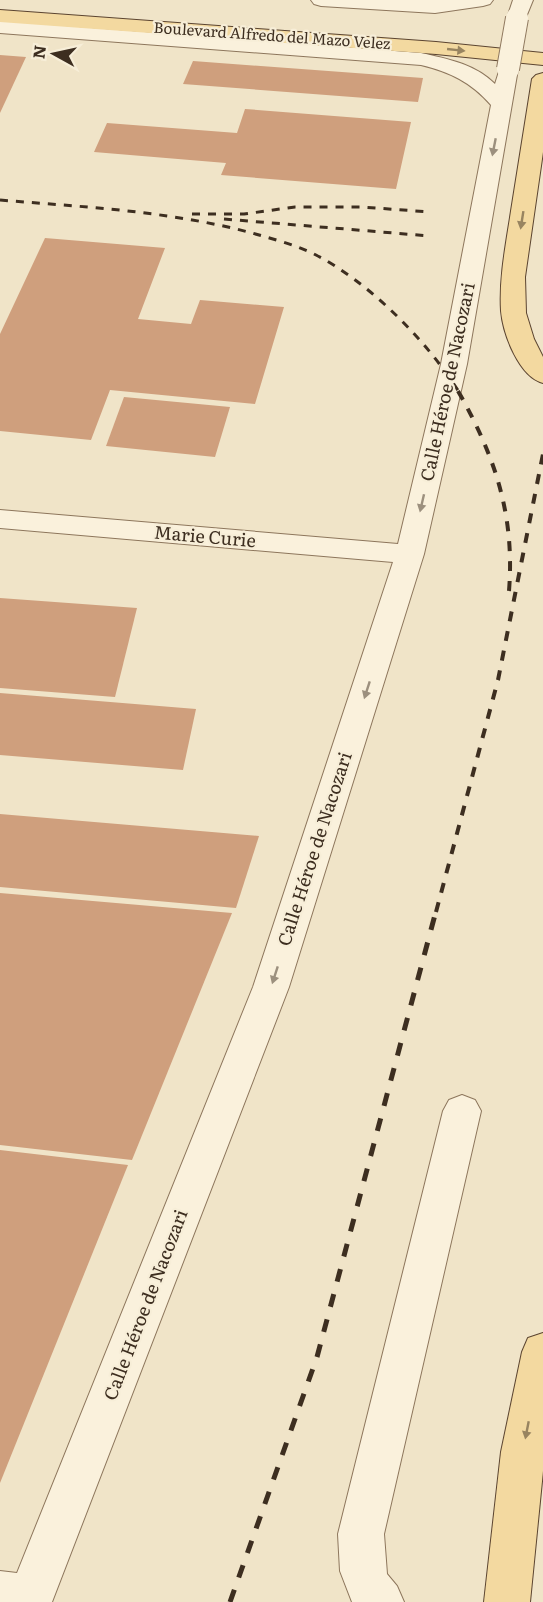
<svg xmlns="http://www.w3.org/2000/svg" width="543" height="1602" font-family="Literata,serif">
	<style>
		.building { fill: #cf9f7d }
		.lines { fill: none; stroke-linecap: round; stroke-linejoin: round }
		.minor-casing { stroke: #8d765c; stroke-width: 2 }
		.major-casing { stroke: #5b4430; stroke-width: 2 }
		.minor { fill: #faf1dc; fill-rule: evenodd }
		.major { fill: #f3d9a0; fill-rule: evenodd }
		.rail-far2 { stroke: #3d2e20; stroke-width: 3; stroke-dasharray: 8 8; stroke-linecap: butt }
		.rail-far1 { stroke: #3d2e20; stroke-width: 4; stroke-dasharray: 10 10; stroke-linecap: butt }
		.rail { stroke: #3d2e20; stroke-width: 5; stroke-dasharray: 13 13; stroke-linecap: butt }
		.minor-bridge-casing { stroke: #8d765c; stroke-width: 24; stroke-linecap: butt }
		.minor-bridge { stroke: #faf1dc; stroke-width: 22 }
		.oneway { fill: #988460 }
		.oneway2 { fill: #9c907e }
		.labels { text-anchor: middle; stroke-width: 4.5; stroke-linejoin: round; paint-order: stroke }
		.far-street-label { font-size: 15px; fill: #3d2e20; stroke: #f7eed8 }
		.street-label { font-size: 18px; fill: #3d2e20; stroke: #f7eed8 }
	</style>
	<rect width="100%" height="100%" fill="#f0e4c8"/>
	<!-- building -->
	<g class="building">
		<path d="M0,55L26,57L0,113Z"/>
		<path d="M193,61L423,78L418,102L183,84Z"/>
		<path d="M245,109L411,122L396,189L221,175L226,163L94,152L107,123L237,133Z"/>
		<path d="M45,238L165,248L138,319L191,324L200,300L284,307L255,404L110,390L91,440L0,431V334Z"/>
		<path d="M124,397L230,407L215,457L106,446Z"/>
		<path d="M0,598L137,608L115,697L0,688Z"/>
		<path d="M0,693L196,709L183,770L0,755Z"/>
		<path d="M0,814L259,836L236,908L0,887Z"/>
		<path d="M0,893L232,913L132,1160L0,1145Z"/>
		<path d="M0,1150L128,1165L0,1483Z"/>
	</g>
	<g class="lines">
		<defs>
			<g id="minor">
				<path d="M311,0H493L490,4L483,6L435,13L321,6L314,4Z"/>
				<path d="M513,0H533L524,22H510L507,18Z"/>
				<path d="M0,21L421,53C448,59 475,64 495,84L501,65L508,63L515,65L518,69L467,364L424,554L289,987L52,1602H0V1571L17,1573L253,987L393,562L0,528V510L398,544L441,364L491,105C471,82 450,72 421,65L0,33Z"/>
				<path d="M462,1095L475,1100L481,1111L384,1534L387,1574L397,1586L404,1602H352L340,1571L338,1534L443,1111L449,1100Z"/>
			</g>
			<g id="major">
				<path d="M0,10L436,42L543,53V65L436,54L0,22Z"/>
				<path d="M543,73V152L525,277L526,313L534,339L543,357V383C519,377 503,334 501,311C499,277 506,244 511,211C518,167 525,123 532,79L536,75Z"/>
				<path d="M543,1333V1471L530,1602H484L501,1452L522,1352L528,1338Z"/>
			</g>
		</defs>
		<!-- minor casing -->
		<use href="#minor" class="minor-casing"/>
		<!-- major casing -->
		<use href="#major" class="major-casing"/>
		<!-- minor -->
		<use href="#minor" class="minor"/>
		<!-- major -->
		<use href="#major" class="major"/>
		<!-- rail-far2 -->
		<g class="rail-far2">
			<path d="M0,200C84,207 170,211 252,233C273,239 296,245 316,255C370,283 427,341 459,392"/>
			<path d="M192,214H244L295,207H361L431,212"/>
			<path d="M224,219L430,236"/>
		</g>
		<!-- rail-far1 -->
		<g class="rail-far1">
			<path d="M458,391C495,456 515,515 509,591"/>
			<path d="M436,912L498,680L543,454"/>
		</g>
		<!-- rail -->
		<path class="rail" d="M230,1602L317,1357L436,911"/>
		<defs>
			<path id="minor-bridge" d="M508,69L517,18"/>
		</defs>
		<!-- minor-bridge casing -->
		<use href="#minor-bridge" class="minor-bridge-casing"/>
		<!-- minor-bridge -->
		<use href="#minor-bridge" class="minor-bridge"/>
	</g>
	<!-- one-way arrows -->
	<defs><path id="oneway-solid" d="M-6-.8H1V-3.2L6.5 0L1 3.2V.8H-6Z" transform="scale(1.5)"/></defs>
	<g class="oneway">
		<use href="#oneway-solid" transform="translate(456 50) rotate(6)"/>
		<use href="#oneway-solid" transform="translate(522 220) rotate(99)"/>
		<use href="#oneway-solid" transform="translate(527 1430) rotate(101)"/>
	</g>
	<g class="oneway2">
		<use href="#oneway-solid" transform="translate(494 147) rotate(101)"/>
		<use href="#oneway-solid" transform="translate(422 503) rotate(103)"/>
		<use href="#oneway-solid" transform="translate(367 690) rotate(108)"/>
		<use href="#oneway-solid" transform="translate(275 975) rotate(108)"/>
	</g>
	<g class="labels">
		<!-- far-street labels -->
		<g class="far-street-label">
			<text transform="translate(272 36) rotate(4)" y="5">Boulevard Alfredo del Mazo Velez</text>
		</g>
		<!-- street labels -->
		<g class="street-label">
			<text transform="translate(448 382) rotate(-78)" y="6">Calle Héroe de Nacozari</text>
			<text transform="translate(205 537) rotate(5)" y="6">Marie Curie</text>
			<text transform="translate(315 849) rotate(-72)" y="6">Calle Héroe de Nacozari</text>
			<text transform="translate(146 1305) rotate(-69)" y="6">Calle Héroe de Nacozari</text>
		</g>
	</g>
	<!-- north arrow -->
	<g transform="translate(54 54) rotate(278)" stroke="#f7eed8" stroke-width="4.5" paint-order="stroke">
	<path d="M0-4.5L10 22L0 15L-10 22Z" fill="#3d2e20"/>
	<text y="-9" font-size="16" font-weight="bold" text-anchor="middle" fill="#3d2e20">N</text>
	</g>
</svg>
